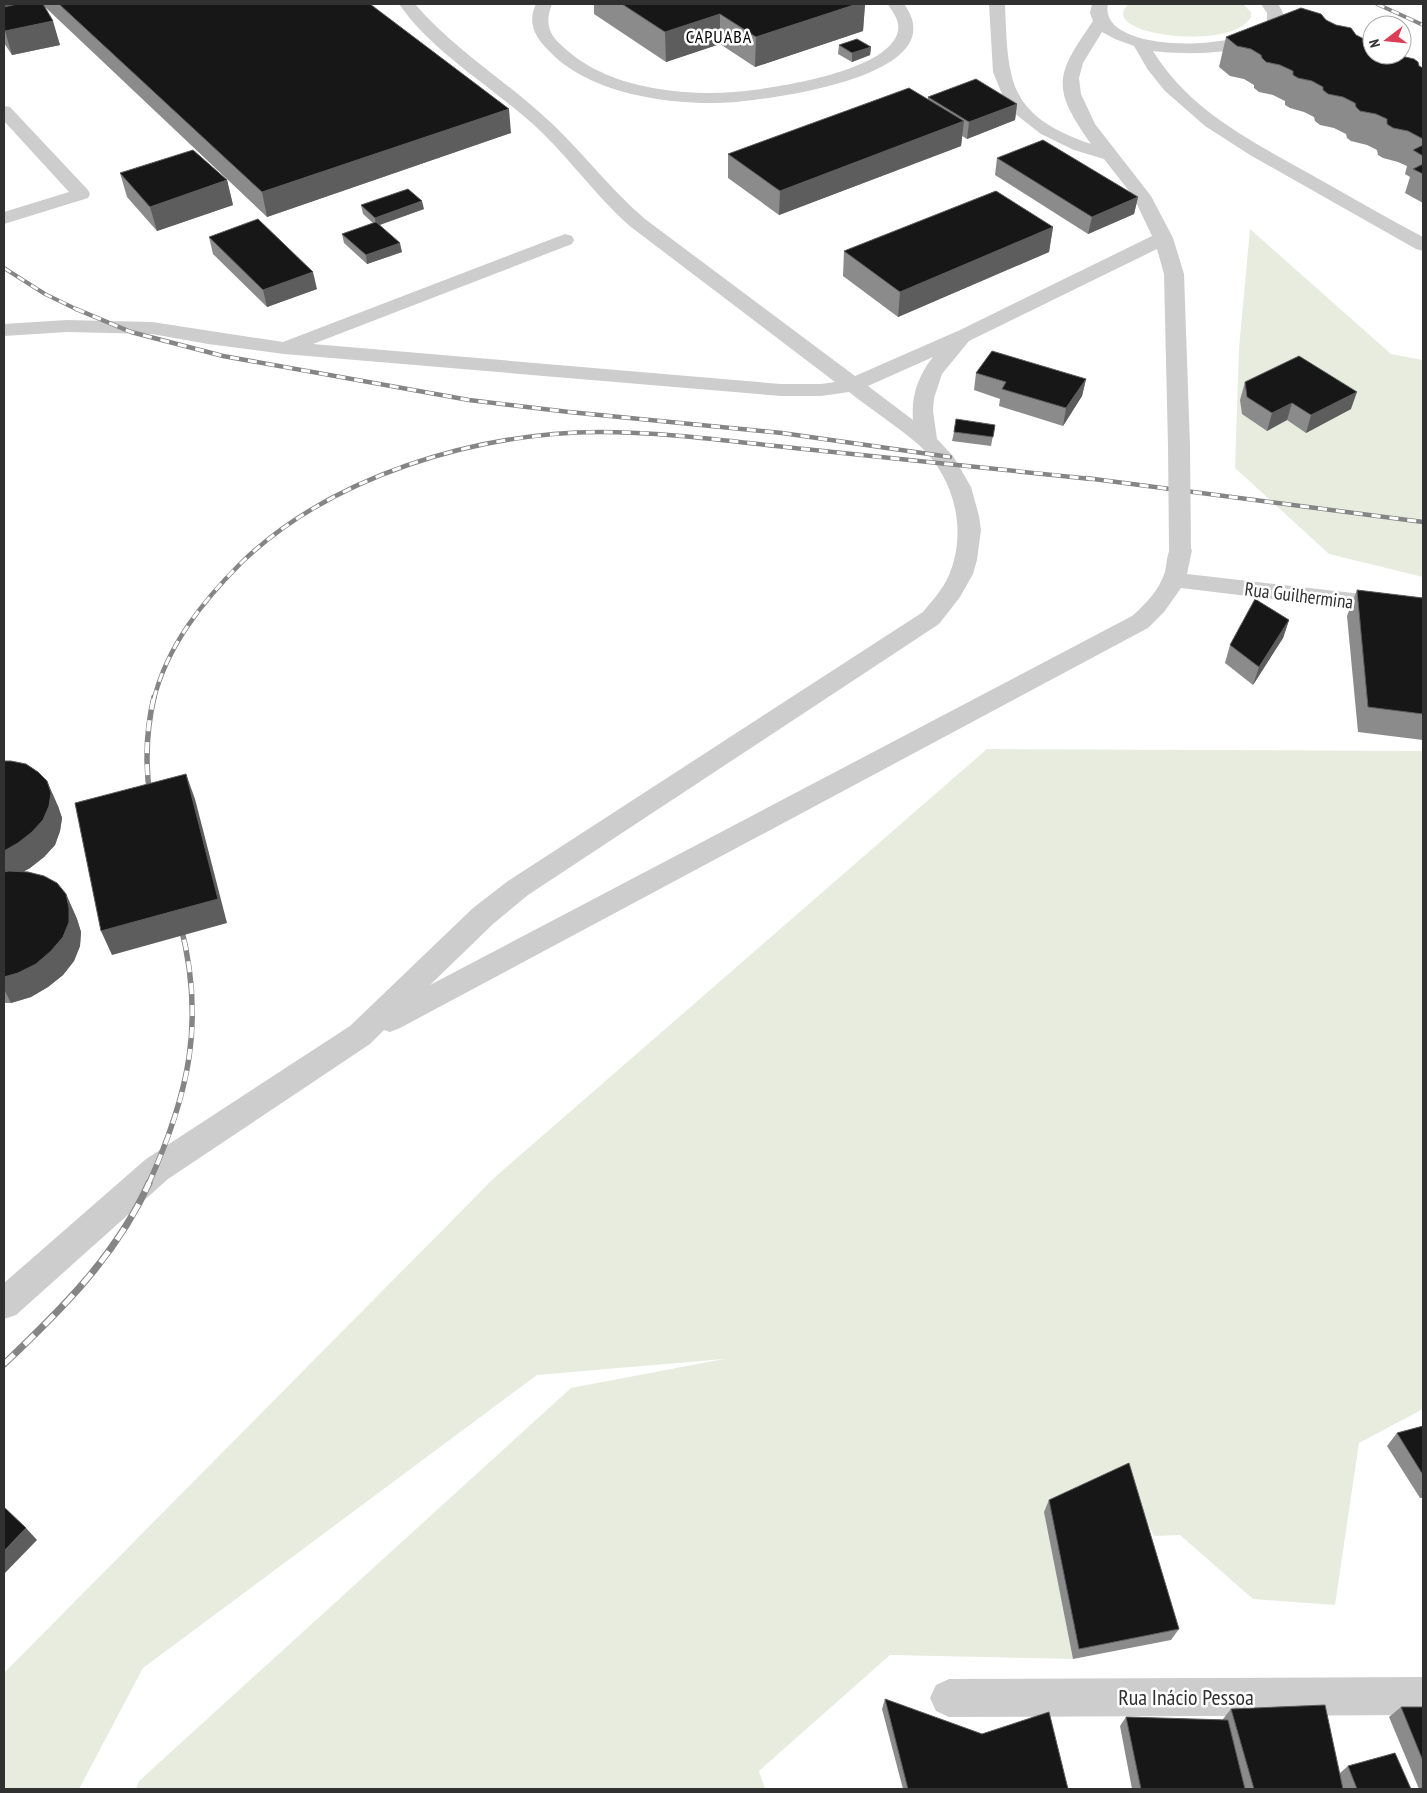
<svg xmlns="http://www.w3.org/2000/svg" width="1427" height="1793" font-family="'PT Sans Narrow',sans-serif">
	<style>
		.green { fill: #e7ecdf }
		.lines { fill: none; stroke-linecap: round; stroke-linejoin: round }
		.service { fill: #cdcdcd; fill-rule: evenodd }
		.minor { fill: #cdcdcd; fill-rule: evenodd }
		.rail-far3-casing { stroke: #858585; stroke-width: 4 }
		.rail-far2-casing { stroke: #858585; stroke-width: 4.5 }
		.rail-far1-casing { stroke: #858585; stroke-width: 5.5 }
		.rail-casing { stroke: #858585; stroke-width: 7 }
		.rail-far3 { stroke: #fff; stroke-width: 2.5; stroke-dasharray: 8; stroke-linecap: butt }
		.rail-far2 { stroke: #fff; stroke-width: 3; stroke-dasharray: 9; stroke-linecap: butt }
		.rail-far1 { stroke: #fff; stroke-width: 4; stroke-dasharray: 11; stroke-linecap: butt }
		.rail { stroke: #fff; stroke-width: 5; stroke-dasharray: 14; stroke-linecap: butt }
		.service-bridge { stroke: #cdcdcd; stroke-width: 22 }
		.wall { fill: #8b8b8b }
		.shaded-wall { fill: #5d5d5d }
		.building { fill: #171717; stroke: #5d5d5d }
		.labels { text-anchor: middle; stroke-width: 5; stroke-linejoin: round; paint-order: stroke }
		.far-quarter-label { font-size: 18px; letter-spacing: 1px; fill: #000; stroke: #fff }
		.street-label { font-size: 19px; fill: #303030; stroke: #fff }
		.near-street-label { font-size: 22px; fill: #303030; stroke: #fff }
	</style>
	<rect width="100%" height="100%" fill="#fff"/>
	<!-- green -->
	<g class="green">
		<path d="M1129,4H1243L1251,12V17C1232,53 1093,34 1129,4Z"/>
		<path d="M1250,229L1391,354L1423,360V577L1329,554L1235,468L1239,349Z"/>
		<path d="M987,749L1423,751V1409L1359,1443L1335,1605L1253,1599L1180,1535L1154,1536L1122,1476L1073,1659L890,1655L759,1771L765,1789H136L139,1781L571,1388L724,1359L537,1375L143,1668L79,1789H4V1673L494,1178Z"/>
	</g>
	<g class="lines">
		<!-- service -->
		<g class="service">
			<path d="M399,4H415C452,47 496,74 538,111C577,144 606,186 645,219L855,376L960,330L1152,236L1133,196L1104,159L1074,150L1041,134L1014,113L1004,99L993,72L989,4H1005C1008,83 1008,115 1091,144C1051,87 1055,76 1093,21L1090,13L1092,4H1108C1097,54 1241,52 1267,23V13L1261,4H1278C1285,14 1286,21 1277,31C1256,56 1183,55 1153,51C1189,110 1251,141 1310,174C1348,195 1385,217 1423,237V251L1416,249L1250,155L1205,126L1165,91L1148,70L1134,46L1115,39L1102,32L1083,63L1079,78L1081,94L1095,124L1151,196L1173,238L1184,274L1190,446L1187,451L1179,453L1171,451L1168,446L1164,274L1157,249L969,341L942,374L934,398L933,411L937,439L953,456L971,487L979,516L981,530L977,560L973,574L960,597L939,624L528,895L493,924L430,985L1132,616C1146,604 1159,590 1165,572C1167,562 1167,553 1172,545L1180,543L1188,545L1192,550L1187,574L1423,601V617L1181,588L1164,612L1148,628L400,1028L390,1032L384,1030L370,1044L168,1179L16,1315L4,1319V1283L146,1159L350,1026L473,908L508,881L923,612C932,601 943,589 949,575C968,530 954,477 919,445C897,426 872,410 849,392L821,396H781L284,354L208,344L152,334L67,332L4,336V324L67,320L152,322L283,342L565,234L572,236L574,240L572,244L313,344L781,384H821L835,382L631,227C593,194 565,151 526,118C483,81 432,51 399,4ZM933,357C918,376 911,396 913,420L868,386Z"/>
			<path d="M536,4H552C543,27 551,37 569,52C594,73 627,84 659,89C684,93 709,94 734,92C770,89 890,72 898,31C900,20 893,13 888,4H904C956,75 777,98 736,102C715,104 693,103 672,101C629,96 579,83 549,51C535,37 527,23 536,4Z"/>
			<path d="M4,106L10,107L88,190L90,194L88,198L4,224V212L69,192L4,121Z"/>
		</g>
		<!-- minor -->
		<path class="minor" d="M1423,1677V1715L949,1717L936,1711L930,1698L936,1685L949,1679Z"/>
		<defs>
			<g id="rail-far3">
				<path d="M1377,4L1423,25"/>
				<path d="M4,268L45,294L78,310"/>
			</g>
			<g id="rail-far2">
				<path d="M76,309L131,332L223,356L469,400L569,412L782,433L950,457"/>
				<path d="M1086,478L1423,522"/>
				<path d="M154,699C167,646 203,601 241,563C331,476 475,433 599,432C671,432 742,443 814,450C906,460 999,469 1091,479"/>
			</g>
			<g id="rail-far1">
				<path d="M150,797C145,763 146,731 154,697"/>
				<path d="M148,1185C189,1094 206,1021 180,923"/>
			</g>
			<path id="rail" d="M4,1364C61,1310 116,1256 149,1183"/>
		</defs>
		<!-- rail-far3 casing -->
		<use href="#rail-far3" class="rail-far3-casing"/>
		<!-- rail-far2 casing -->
		<use href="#rail-far2" class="rail-far2-casing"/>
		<!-- rail-far1 casing -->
		<use href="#rail-far1" class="rail-far1-casing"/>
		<!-- rail casing -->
		<use href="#rail" class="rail-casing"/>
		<!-- rail-far3 -->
		<use href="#rail-far3" class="rail-far3"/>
		<!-- rail-far2 -->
		<use href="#rail-far2" class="rail-far2"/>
		<!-- rail-far1 -->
		<use href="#rail-far1" class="rail-far1"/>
		<!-- rail -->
		<use href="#rail" class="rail"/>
		<!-- service-bridge -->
		<path class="service-bridge" d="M1179,446L1180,550"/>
	</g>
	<!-- wall -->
	<g class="wall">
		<path d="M4,4H370L511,133L267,217L45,7L60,45L12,55L4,43Z"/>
		<path d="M594,4H865L863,31L755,67L720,44L666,62L594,14Z"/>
		<path d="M1326,20L1372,55L1419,66L1423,68V203L1405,193L1410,177L1405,174L1407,166L1398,162L1383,158L1378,155L1377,150L1367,145L1351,141L1347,138L1346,134L1334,128L1320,125L1315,121L1314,117L1304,112L1290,108L1285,105V101L1273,95L1259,92L1254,88V85L1244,79L1230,76L1219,67L1226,37Z"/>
		<path d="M839,45L871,47L870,55L852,62L838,54Z"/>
		<path d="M928,97L1017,104L1015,120L967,139L962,136L961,146L779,215L728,178V154L928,99Z"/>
		<path d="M997,158L1138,197L1134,214L1088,234L995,175Z"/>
		<path d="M120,173L227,180L233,205L157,231L127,197Z"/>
		<path d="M361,205L424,209L380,225L402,252L367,264L344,243L342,234L373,223L363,214Z"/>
		<path d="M1053,227L1049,252L898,317L843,276L844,251Z"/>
		<path d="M209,237L317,289L267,307L213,254Z"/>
		<path d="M976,373L1086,379L1082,396L1063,426L999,406L1000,399L974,390Z"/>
		<path d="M1245,382L1351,409L1306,433L1287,420L1267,431L1242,414L1240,400Z"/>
		<path d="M995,425L991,446L952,441L954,432Z"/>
		<path d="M1357,590L1423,598V740L1358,732L1347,616Z"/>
		<path d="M1289,620L1283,638L1253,685L1225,663L1230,645Z"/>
		<path d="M4,761L58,806L62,818L60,831L55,845L44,857L30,868L23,872L66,894L77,919L81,932L80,946L74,961L63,975L48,987L31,997L11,1003H4Z"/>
		<path d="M1423,1426V1498H1420L1387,1446L1397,1433Z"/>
		<path d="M1049,1500L1179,1629L1171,1640L1073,1659L1044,1512Z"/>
		<path d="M885,1699L982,1734L1068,1789H903L882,1709Z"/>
		<path d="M1401,1707H1423V1789H1419L1389,1717Z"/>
		<path d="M1231,1709L1340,1773L1348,1766L1411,1789H1132L1120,1726L1126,1717L1223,1720V1719Z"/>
	</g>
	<!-- shaded-wall -->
	<g class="shaded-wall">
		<path d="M4,4H33L4,26Z"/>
		<path d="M857,4H865L863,31L755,67L756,37Z"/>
		<path d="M720,14V44L666,62L665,32Z"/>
		<path d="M53,21L60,45L12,55L5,31Z"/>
		<path d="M871,47L870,55L852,62V53Z"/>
		<path d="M1017,104L1015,120L967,139L969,122Z"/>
		<path d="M509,109L511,133L267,217L262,192Z"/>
		<path d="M964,121L961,146L779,215L780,191Z"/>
		<path d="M227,180L233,205L157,231L150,207Z"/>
		<path d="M1138,197L1134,214L1088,234L1092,217Z"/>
		<path d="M422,201L424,209L376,226L375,218Z"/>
		<path d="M1053,227L1049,252L898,317L900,292Z"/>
		<path d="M400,243L402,252L367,264L366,255Z"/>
		<path d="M313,272L317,289L267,307L263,290Z"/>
		<path d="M1086,379L1082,396L1063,426L1066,408Z"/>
		<path d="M1357,392L1351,409L1306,433L1311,415Z"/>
		<path d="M1292,403L1287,420L1267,431L1272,413Z"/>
		<path d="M1289,620L1283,638L1253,685L1259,667Z"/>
		<path d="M186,774L195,799L227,923L112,955L101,931Z"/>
		<path d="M47,781L58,806L62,818L60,831L55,845L44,857L30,868L13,877L4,879V851Z"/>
		<path d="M66,894L77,919L81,932L80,946L74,961L63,975L48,987L31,997L11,1003L4,989V977Z"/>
		<path d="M26,1528L37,1540L4,1574V1551Z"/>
	</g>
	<!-- building -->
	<g class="building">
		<path d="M17,4H43L53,21L5,31L4,30V7Z"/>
		<path d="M59,4H370L509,109L262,192Z"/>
		<path d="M622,4H857L756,37L720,14L665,32Z"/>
		<path d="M1301,8L1321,14L1326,20L1336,25L1351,28L1356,35L1368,41L1372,42V55H1397L1414,59L1418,62L1419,66L1423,68V139L1408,131L1393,128L1387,124V119L1376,114L1360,111L1356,107L1355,103L1343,97L1328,94L1323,90V87L1312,81L1298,78L1293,75V71L1280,65L1266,62L1262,58L1261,55L1251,49L1237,46L1226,37Z"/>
		<path d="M857,39L871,47L852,53L839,45Z"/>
		<path d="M976,79L1017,104L969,122L928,97Z"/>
		<path d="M909,88L964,121L780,191L728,154Z"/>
		<path d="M1043,140L1138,197L1092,217L997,158Z"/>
		<path d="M1423,145V156L1413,150Z"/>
		<path d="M193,150L227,180L150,207L120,173Z"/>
		<path d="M1423,164V174L1413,169Z"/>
		<path d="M408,189L422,201L375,218L361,205Z"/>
		<path d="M996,191L1053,227L900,292L844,251Z"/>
		<path d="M258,219L313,272L263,290L209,237Z"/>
		<path d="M376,222L400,243L366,255L342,234Z"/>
		<path d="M992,351L1086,379L1066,408L1002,389L1006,382L976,373Z"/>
		<path d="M1299,356L1357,392L1311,415L1292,403L1272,413L1247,397L1245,382Z"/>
		<path d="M956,419L995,425L993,437L954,432Z"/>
		<path d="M1357,590L1423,598V714L1368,707Z"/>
		<path d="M1255,599L1289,620L1259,667L1230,645Z"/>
		<path d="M4,761H11L26,764L38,772L47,781L51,793L49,806L43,820L32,832L18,843L4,851Z"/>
		<path d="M186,774L218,899L101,931L75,803Z"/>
		<path d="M9,871L28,872L44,876L57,883L66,894L69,908V922L63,937L51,951L36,964L18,973L4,977V872Z"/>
		<path d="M1423,1426V1475L1397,1433Z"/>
		<path d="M1129,1463L1179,1629L1079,1649L1049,1500Z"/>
		<path d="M4,1507L26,1528L4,1551Z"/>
		<path d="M885,1699L982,1734L1049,1712L1068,1789H908Z"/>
		<path d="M1325,1705L1343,1789H1254L1231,1709Z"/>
		<path d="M1401,1707H1423V1761Z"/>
		<path d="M1126,1717L1228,1720L1245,1789H1141Z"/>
		<path d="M1395,1753L1411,1789H1357L1348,1766Z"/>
	</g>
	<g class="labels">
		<!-- far-quarter labels -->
		<g class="far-quarter-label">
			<text x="719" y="43">CAPUABA</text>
		</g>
		<!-- street labels -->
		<g class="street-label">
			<text transform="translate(1299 595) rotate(7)" y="7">Rua Guilhermina</text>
		</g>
		<!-- near-street labels -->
		<g class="near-street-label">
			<text x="1186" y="1705">Rua Inácio Pessoa</text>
		</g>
	</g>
	<!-- border -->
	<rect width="1427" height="1793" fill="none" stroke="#303030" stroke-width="10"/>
	<!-- north arrow -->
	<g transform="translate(1387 40) rotate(254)"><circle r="24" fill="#ffffff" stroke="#acacac"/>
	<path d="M0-4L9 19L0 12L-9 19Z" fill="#da3e57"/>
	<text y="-8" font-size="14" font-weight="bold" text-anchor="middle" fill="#303030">N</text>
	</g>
</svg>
